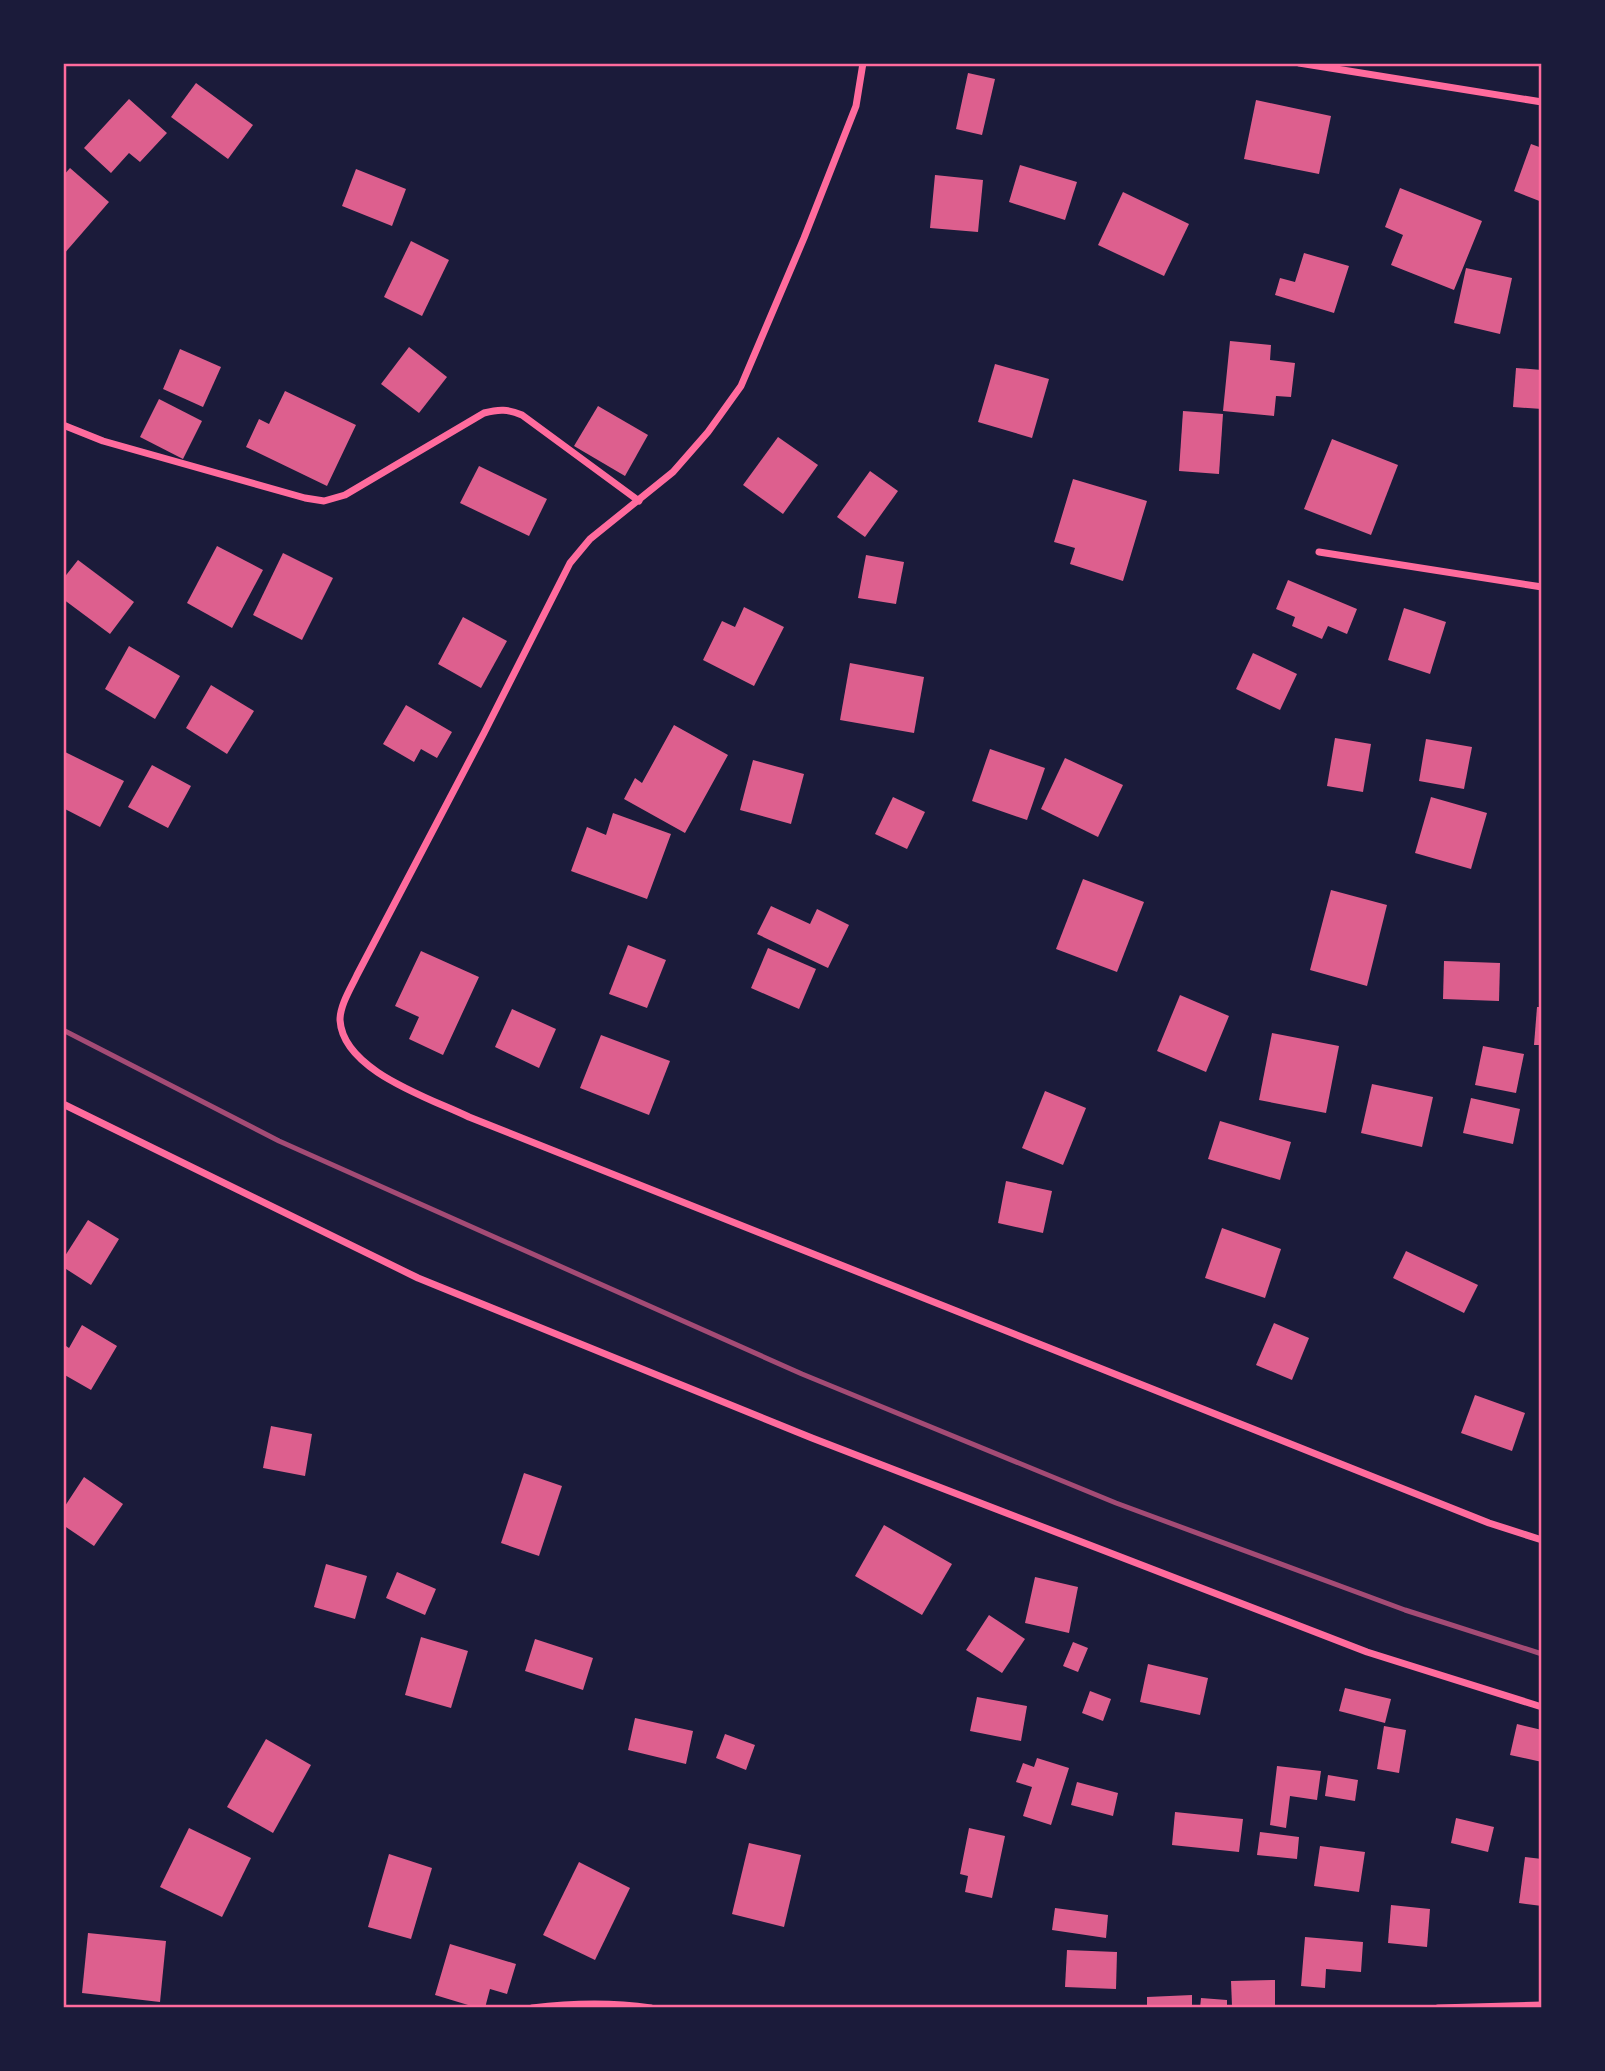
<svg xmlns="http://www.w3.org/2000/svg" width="1605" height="2071" font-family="Spectral,serif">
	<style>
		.building { fill: #dd5f8e }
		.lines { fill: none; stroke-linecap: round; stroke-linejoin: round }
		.minor { stroke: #ff6b9d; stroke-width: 7 }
		.rail { stroke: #a44b75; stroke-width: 5 }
		.neatline { fill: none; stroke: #ff6b9d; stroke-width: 2.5 }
	</style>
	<rect width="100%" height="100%" fill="#1b1b3a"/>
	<!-- building -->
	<g class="building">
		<path d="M968,73L995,79L982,135L956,129Z"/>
		<path d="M196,83L253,125L228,159L171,117Z"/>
		<path d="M129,99L167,133L140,162L129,153L111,173L84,148Z"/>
		<path d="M1256,100L1331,116L1319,174L1244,159Z"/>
		<path d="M1531,144L1542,148V202L1514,191Z"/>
		<path d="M1020,165L1077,182L1065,220L1009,202Z"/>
		<path d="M70,168L109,202L63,255V176Z"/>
		<path d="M356,169L406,189L392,226L342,206Z"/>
		<path d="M935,175L983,180L978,232L930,228Z"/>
		<path d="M1400,188L1482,221L1454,290L1391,265L1403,235L1385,227Z"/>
		<path d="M1123,192L1189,224L1164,276L1098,245Z"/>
		<path d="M411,241L449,260L422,316L384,297Z"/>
		<path d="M1304,253L1349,266L1334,313L1275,295L1280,278L1295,282Z"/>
		<path d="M1466,268L1512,278L1500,334L1454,323Z"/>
		<path d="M1230,341L1271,345L1270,360L1295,363L1291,397L1276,396L1274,416L1223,411Z"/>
		<path d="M409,347L447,377L419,413L381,384Z"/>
		<path d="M180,349L221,367L203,407L163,389Z"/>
		<path d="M995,364L1049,379L1032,438L978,422Z"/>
		<path d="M1516,368L1542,370V409L1513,407Z"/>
		<path d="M285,391L356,425L327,486L246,447L259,419L269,424Z"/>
		<path d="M159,399L202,421L183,459L140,437Z"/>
		<path d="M598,406L648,435L625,476L574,446Z"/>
		<path d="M1183,411L1223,414L1219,474L1179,471Z"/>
		<path d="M778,437L818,465L783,514L743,485Z"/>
		<path d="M1332,439L1398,465L1371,535L1304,509Z"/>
		<path d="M479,466L547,499L529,536L460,503Z"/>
		<path d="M870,471L898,491L865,537L837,517Z"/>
		<path d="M1073,479L1147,501L1123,581L1070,564L1075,548L1054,542Z"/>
		<path d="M217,546L263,570L232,628L187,603Z"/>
		<path d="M283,553L333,578L302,640L253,615Z"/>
		<path d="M866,555L904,562L896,604L858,598Z"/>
		<path d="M78,560L134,602L110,634L63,599V579Z"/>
		<path d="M1288,580L1357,609L1347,634L1328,626L1322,639L1292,626L1295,617L1276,609Z"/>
		<path d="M744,607L784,627L754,686L703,660L722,621L735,627Z"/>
		<path d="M1404,608L1446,622L1430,674L1388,660Z"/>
		<path d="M463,617L507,641L481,688L438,664Z"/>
		<path d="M129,646L180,676L155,719L105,689Z"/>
		<path d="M1253,653L1297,674L1280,710L1236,689Z"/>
		<path d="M850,663L924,677L914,733L840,720Z"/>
		<path d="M211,685L254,711L227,754L186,728Z"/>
		<path d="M406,705L452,732L437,758L421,749L414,762L383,744Z"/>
		<path d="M674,725L728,755L685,833L624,799L635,778L642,783Z"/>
		<path d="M1335,738L1371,744L1363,792L1327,786Z"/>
		<path d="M1426,739L1472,747L1464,789L1419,781Z"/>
		<path d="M990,749L1045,768L1027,820L972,801Z"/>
		<path d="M63,751L124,781L100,827L63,808Z"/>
		<path d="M1065,758L1123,785L1098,837L1041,809Z"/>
		<path d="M753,760L804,774L791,824L740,810Z"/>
		<path d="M152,765L191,786L168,828L128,807Z"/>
		<path d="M893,797L925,812L907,849L875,834Z"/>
		<path d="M1431,797L1487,813L1471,869L1415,853Z"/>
		<path d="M613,813L671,834L647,899L571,871L587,827L606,835Z"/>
		<path d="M1083,879L1144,902L1117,972L1056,949Z"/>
		<path d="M1331,890L1387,905L1367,986L1310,970Z"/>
		<path d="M771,906L810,924L817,909L849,925L828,968L757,934Z"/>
		<path d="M628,945L666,960L647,1008L609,994Z"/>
		<path d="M768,948L816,969L799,1009L751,988Z"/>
		<path d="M421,951L479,977L443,1055L409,1039L419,1017L395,1006Z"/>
		<path d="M1444,961L1500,963L1499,1001L1443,999Z"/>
		<path d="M1180,995L1229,1016L1206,1072L1157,1051Z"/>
		<path d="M1537,1007H1542V1045H1534Z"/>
		<path d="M512,1009L556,1029L539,1068L495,1047Z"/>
		<path d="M1272,1033L1339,1046L1326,1113L1259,1100Z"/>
		<path d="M601,1035L670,1061L649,1115L580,1088Z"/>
		<path d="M1483,1046L1524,1054L1516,1093L1475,1085Z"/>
		<path d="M1372,1084L1433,1097L1422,1147L1361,1133Z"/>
		<path d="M1045,1091L1086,1108L1063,1165L1022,1148Z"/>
		<path d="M1471,1098L1520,1109L1513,1144L1463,1133Z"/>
		<path d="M1220,1121L1291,1142L1280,1180L1208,1159Z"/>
		<path d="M1006,1181L1052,1191L1043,1233L998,1223Z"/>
		<path d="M88,1220L119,1239L91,1285L63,1267V1259Z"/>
		<path d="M1222,1228L1281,1249L1265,1298L1205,1278Z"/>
		<path d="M1406,1251L1478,1285L1464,1313L1393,1278Z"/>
		<path d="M1274,1323L1309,1338L1292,1380L1256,1365Z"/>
		<path d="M82,1325L117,1346L91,1390L63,1374V1344L69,1348Z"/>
		<path d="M1475,1395L1525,1413L1512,1451L1461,1433Z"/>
		<path d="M271,1426L312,1434L305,1476L263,1468Z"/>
		<path d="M524,1473L562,1486L539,1556L501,1543Z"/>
		<path d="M84,1477L123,1504L94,1546L63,1525V1509Z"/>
		<path d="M884,1525L952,1564L922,1615L855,1576Z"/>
		<path d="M326,1564L367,1576L355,1619L314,1607Z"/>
		<path d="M397,1572L436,1589L425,1615L386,1598Z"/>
		<path d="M1035,1577L1078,1587L1069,1633L1025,1623Z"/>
		<path d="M989,1615L1025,1639L1002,1673L966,1650Z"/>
		<path d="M421,1637L468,1651L451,1708L405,1695Z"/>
		<path d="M535,1639L593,1658L583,1690L525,1671Z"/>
		<path d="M1073,1642L1088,1648L1078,1672L1063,1666Z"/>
		<path d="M1148,1664L1208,1678L1200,1715L1140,1702Z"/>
		<path d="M1345,1688L1391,1699L1385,1723L1339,1711Z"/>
		<path d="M1090,1691L1111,1699L1103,1721L1082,1713Z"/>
		<path d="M977,1697L1027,1706L1021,1741L970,1731Z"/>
		<path d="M635,1718L693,1731L686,1764L628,1750Z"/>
		<path d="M1517,1724L1542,1730V1762L1510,1755Z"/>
		<path d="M1384,1726L1406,1730L1399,1773L1377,1769Z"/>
		<path d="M725,1734L755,1745L746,1770L716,1758Z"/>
		<path d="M266,1739L311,1765L273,1833L227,1807Z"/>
		<path d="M1037,1758L1069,1768L1051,1825L1023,1816L1032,1787L1016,1782L1023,1763L1034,1767Z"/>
		<path d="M1277,1766L1321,1771L1317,1800L1290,1796L1286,1828L1270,1825Z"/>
		<path d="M1328,1775L1358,1780L1355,1801L1325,1796Z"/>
		<path d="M1077,1782L1118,1793L1113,1816L1071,1805Z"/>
		<path d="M1175,1812L1243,1819L1239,1852L1172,1845Z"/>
		<path d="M1456,1818L1494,1827L1488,1852L1451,1843Z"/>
		<path d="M189,1828L251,1858L222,1917L160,1887Z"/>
		<path d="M969,1828L1005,1836L992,1898L965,1892L968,1876L960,1874Z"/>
		<path d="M1260,1832L1299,1837L1297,1859L1257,1855Z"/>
		<path d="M749,1843L801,1855L784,1927L732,1914Z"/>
		<path d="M1320,1846L1365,1852L1359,1892L1314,1886Z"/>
		<path d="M389,1854L432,1868L411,1939L368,1927Z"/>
		<path d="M1525,1857L1542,1859V1906L1519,1903Z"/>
		<path d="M579,1862L630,1888L595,1960L543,1935Z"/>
		<path d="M1391,1905L1430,1909L1427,1947L1388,1943Z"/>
		<path d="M1055,1908L1108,1915L1106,1938L1052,1930Z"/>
		<path d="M88,1933L166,1941L160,2002L82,1993Z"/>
		<path d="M1305,1937L1363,1942L1361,1972L1326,1969L1325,1988L1301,1986Z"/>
		<path d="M450,1944L516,1964L507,1994L490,1989L485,2008H478L435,1995Z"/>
		<path d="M1067,1950L1117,1952L1116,1989L1065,1987Z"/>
		<path d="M1275,1980V2008L1232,2006L1231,1981Z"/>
		<path d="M1192,1995V2008H1147V1997Z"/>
		<path d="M1201,1998L1227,2000V2008H1200Z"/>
	</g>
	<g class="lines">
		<!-- minor -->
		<g class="minor">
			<path d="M863,63L856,106L804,238L741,386L708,432L673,472L590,539L570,563L484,733L357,975C351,988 340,1005 340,1020C343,1071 430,1098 469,1117L1489,1523L1542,1540"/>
			<path d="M1299,63L1542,102"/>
			<path d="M63,425L103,441L305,498L324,501L345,495L484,413C499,409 508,409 522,415L639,501"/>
			<path d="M1319,552L1542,587"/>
			<path d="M63,1104L418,1278L812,1438L1367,1652L1542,1707"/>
			<path d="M532,2008C572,2003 611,2002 651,2008"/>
			<path d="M1438,2008L1542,2005"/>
		</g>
		<!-- rail -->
		<path class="rail" d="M63,1030L279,1141L802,1374L1116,1503L1405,1610L1542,1654"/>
	</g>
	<!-- border -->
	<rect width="1605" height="2071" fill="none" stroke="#1b1b3a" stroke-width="130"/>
	<rect x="65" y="65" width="1475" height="1941" class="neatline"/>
</svg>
